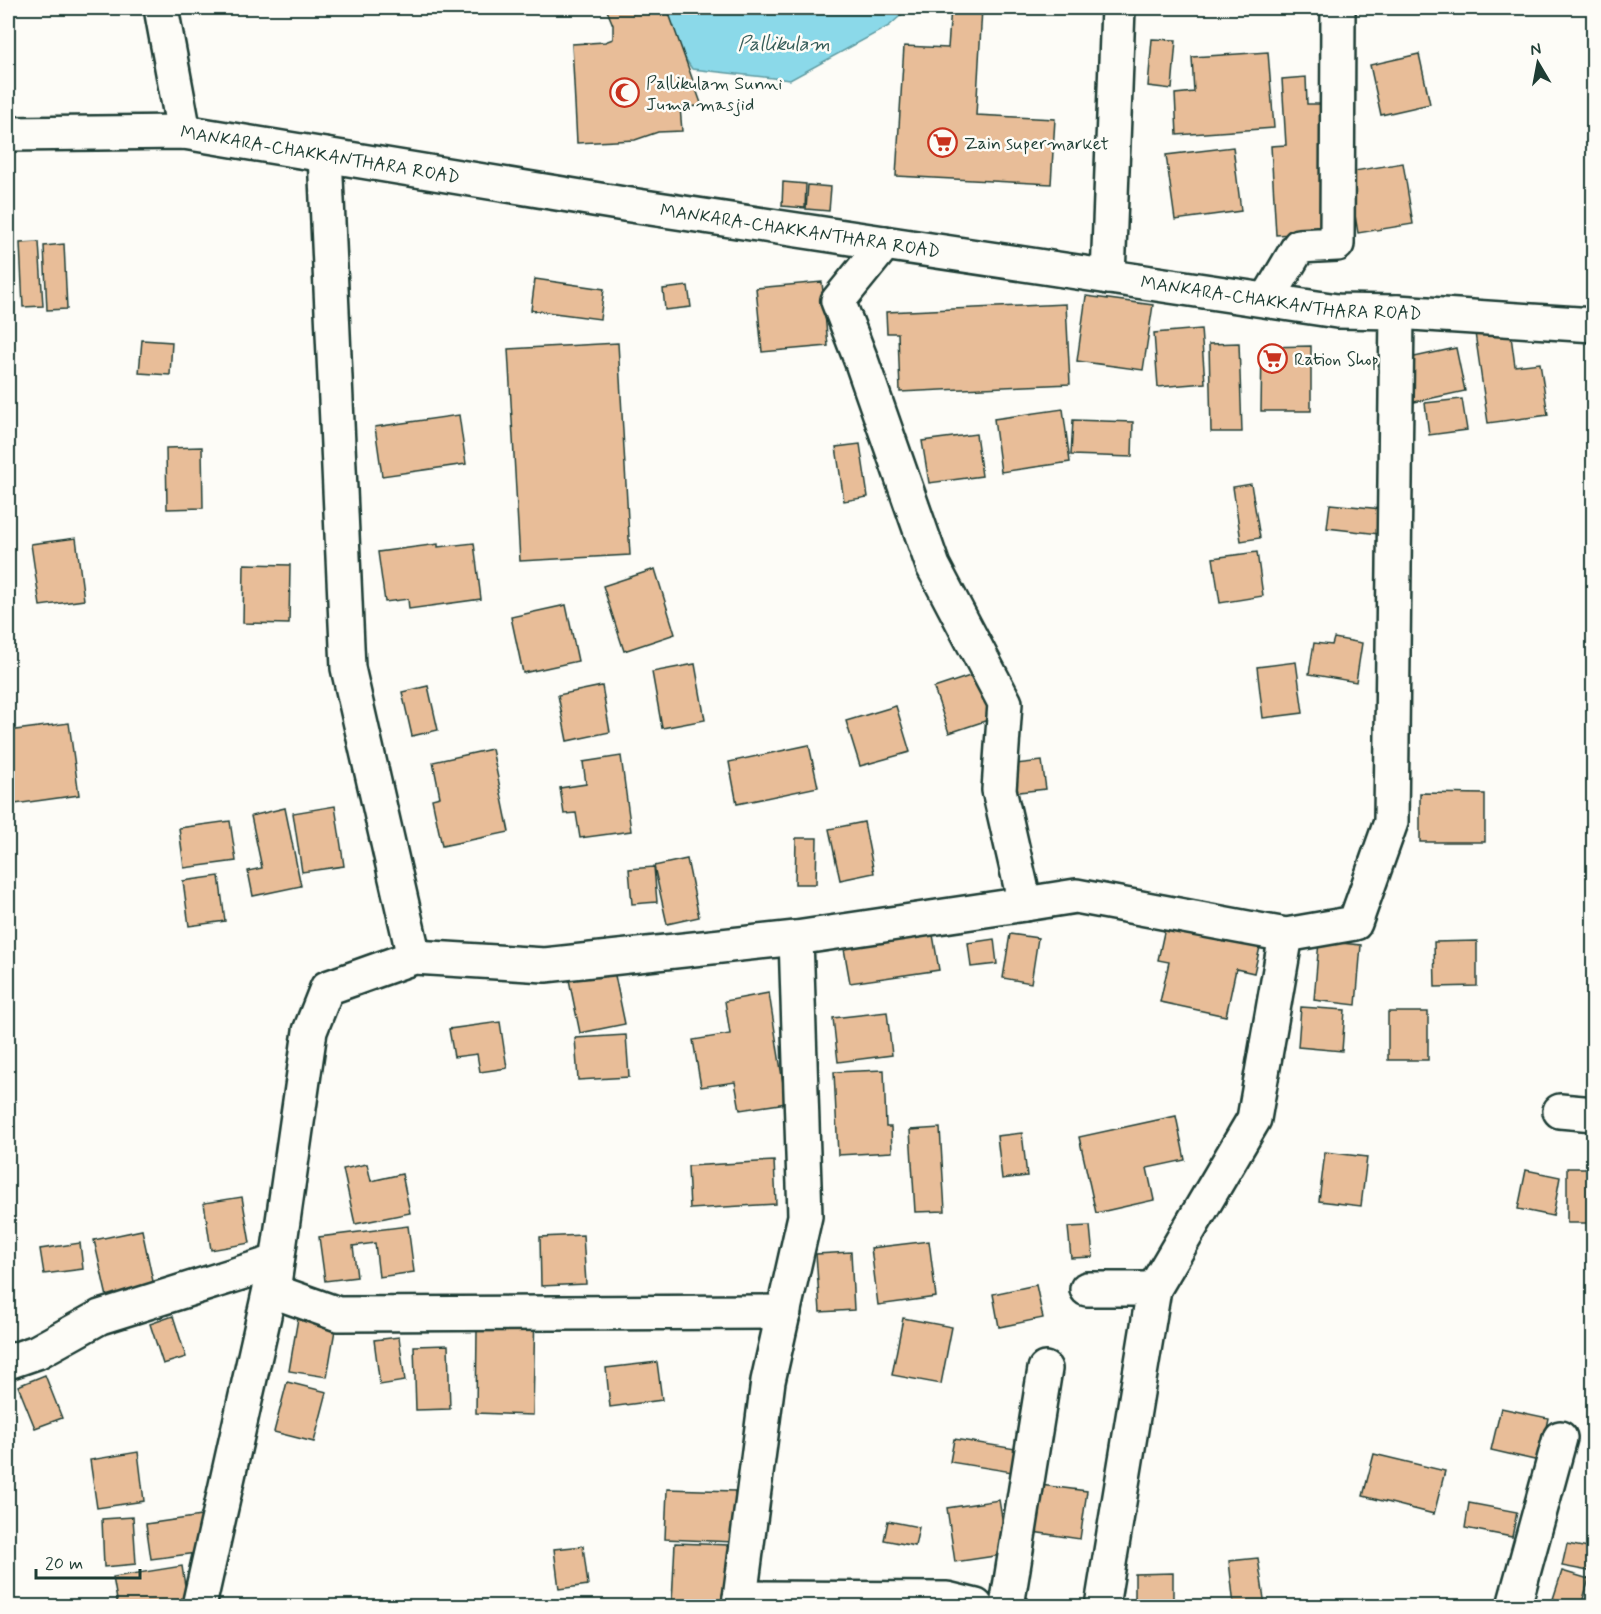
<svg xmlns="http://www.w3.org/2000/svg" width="1601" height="1614" font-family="Mynerve,sans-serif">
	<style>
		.water { fill: #8bd9e9; stroke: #609ba1; stroke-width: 1.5 }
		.building { fill: #e8bd98; stroke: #1f3d34; stroke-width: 1.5 }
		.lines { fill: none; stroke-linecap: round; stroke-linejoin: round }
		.minor-casing { stroke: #1f3d34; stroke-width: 38 }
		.major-casing { stroke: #1f3d34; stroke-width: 38 }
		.minor { stroke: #fdfcf7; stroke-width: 33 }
		.major { stroke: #fdfcf7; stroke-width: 33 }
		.labels { text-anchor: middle; stroke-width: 5; stroke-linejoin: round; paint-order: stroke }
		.poi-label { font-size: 18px; fill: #1f3d34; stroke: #fdfcf7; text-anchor: start }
		.street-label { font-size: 18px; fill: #1f3d34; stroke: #fdfcf7 }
		.water-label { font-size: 20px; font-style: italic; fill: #355c58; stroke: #fdfcf7 }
	</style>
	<rect width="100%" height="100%" fill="#fdfcf7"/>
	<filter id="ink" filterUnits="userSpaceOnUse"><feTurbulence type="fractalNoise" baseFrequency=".0167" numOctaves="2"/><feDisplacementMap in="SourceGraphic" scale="12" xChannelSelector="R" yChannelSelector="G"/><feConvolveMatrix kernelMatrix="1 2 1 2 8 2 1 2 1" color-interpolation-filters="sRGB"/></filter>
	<g filter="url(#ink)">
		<!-- water -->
		<path class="water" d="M653,8H909L889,26L790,80L692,69Z"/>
		<!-- building -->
		<g class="building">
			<path d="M606,8H667L702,106L680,107L682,131L658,132L635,140L577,143L572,44L605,42L613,39V25Z"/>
			<path d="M951,8H982L976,115L1055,119L1051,184L896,176L904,46L948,48Z"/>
			<path d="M1152,39L1176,40L1172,89L1148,86Z"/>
			<path d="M1268,52L1274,128L1177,135L1175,94L1194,92L1192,57Z"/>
			<path d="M1419,54L1430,104L1381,115L1370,65Z"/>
			<path d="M1306,77L1307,104H1321L1329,232L1276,235L1271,146L1286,145L1282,79Z"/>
			<path d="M1233,147L1241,211L1175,220L1166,155Z"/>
			<path d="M1403,163L1413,224L1358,233L1348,172Z"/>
			<path d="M783,182L806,184L805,208L782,206Z"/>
			<path d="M808,185L831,187L829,211L806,209Z"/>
			<path d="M39,242L43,306L23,307L20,243Z"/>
			<path d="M64,244L67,309L47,310L44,246Z"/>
			<path d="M535,279L604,289L600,319L531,310Z"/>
			<path d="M822,282L828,346L762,352L756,288Z"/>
			<path d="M688,286L691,307L665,310L663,289Z"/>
			<path d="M1086,296L1153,305L1143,370L1077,361Z"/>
			<path d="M1066,304L1070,384L900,392L898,333H887L886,312Z"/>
			<path d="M1509,321L1515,366L1540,363L1548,415L1488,423L1474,326Z"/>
			<path d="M1201,329L1205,383L1158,387L1154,333Z"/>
			<path d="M142,340L172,342L170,375L139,373Z"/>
			<path d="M618,343L630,555L520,561L508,349Z"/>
			<path d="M1239,343L1242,432H1211L1209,344Z"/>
			<path d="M1311,346V411H1261L1262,347Z"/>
			<path d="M8,347L13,373L8,374Z"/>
			<path d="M1456,348L1465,391L1414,402L1405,359Z"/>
			<path d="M1462,399L1467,430L1429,435L1425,403Z"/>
			<path d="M1063,409L1070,462L1001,472L994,419Z"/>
			<path d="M459,415L466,464L382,476L375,427Z"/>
			<path d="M1073,420L1133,422L1132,457L1071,455Z"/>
			<path d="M976,434L982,476L929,483L922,441Z"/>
			<path d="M860,444L868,497L844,501L836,447Z"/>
			<path d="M202,447L203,508L167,509L166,448Z"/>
			<path d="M1251,484L1260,538L1241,541L1233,487Z"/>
			<path d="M1330,504L1382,509L1379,534L1327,528Z"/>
			<path d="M76,538L84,600L40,606L31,544Z"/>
			<path d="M474,543L481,599L409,609L408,599L385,602L378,552L438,544V547Z"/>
			<path d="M1257,552L1263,596L1220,603L1213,558Z"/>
			<path d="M244,564L290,565L289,624L243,623Z"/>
			<path d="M655,569L675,634L624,651L603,586Z"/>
			<path d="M566,605L578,661L523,673L511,617Z"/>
			<path d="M1334,638L1362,643L1356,682L1309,674L1314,643L1332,645Z"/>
			<path d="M1296,662L1303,713L1263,718L1257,667Z"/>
			<path d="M695,664L705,720L662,728L652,672Z"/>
			<path d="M991,669L1006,714L949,733L934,688Z"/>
			<path d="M428,686L438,730L412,736L402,692Z"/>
			<path d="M602,686L610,732L567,741L558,695Z"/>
			<path d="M896,706L910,752L860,766L846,721Z"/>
			<path d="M69,723L79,795L8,805V731Z"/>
			<path d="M809,745L818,787L737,804L729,762Z"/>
			<path d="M492,749L509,832L442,846L432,799L440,797L433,762Z"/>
			<path d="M621,756L631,831L580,838L576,813L564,814L560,788L586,784L583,762Z"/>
			<path d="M1042,761L1046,789L1010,793L1007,765Z"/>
			<path d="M1420,793L1485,794V842H1420Z"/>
			<path d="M335,806L344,866L302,872L293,813Z"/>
			<path d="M285,808L301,886L253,896L248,871L262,868L251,816Z"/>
			<path d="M230,821L236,861L184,868L179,828Z"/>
			<path d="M864,822L874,873L840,880L829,829Z"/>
			<path d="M796,838H817L816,884H795Z"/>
			<path d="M687,859L699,917L667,924L654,866Z"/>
			<path d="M654,867L657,902L632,904L629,869Z"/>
			<path d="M219,876L225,921L189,926L183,881Z"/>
			<path d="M1171,900L1266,921L1254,973L1236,969L1226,1016L1160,1002L1169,962L1158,960Z"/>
			<path d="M932,929L939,970L850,983L843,943Z"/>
			<path d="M1010,934L1038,938L1031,983L1003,978Z"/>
			<path d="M994,939L997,964L971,967L968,943Z"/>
			<path d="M1319,941L1361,945L1356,1005L1314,1000Z"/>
			<path d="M1477,941V986L1435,987L1434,942Z"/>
			<path d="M612,961L625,1024L580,1033L567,970Z"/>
			<path d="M769,993L786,1103L740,1110L735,1082L701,1087L693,1040L730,1034L725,1001Z"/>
			<path d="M1301,1007L1345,1010L1342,1051L1298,1047Z"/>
			<path d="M887,1012L892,1055L838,1062L833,1018Z"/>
			<rect x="1388" y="1012" width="40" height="48"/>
			<path d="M500,1022L507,1068L480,1072L477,1054L454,1057L449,1029Z"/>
			<path d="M626,1035L629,1077L578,1080L575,1038Z"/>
			<path d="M884,1070L886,1127H891L892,1152L838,1155L834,1072Z"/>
			<path d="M1176,1116L1185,1160L1147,1168L1154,1200L1096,1213L1079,1137Z"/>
			<path d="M940,1128L945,1211L915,1212L910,1130Z"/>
			<path d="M1022,1133L1027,1176L1002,1179L997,1136Z"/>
			<path d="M1325,1152L1367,1157L1361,1206L1319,1201Z"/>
			<path d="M774,1161L776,1204L690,1209L688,1166Z"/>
			<path d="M367,1164L371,1181L402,1174L410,1213L355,1224L343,1169Z"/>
			<rect x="1567" y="1168" width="27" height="55"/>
			<path d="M1526,1170L1560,1177L1553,1216L1518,1209Z"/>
			<path d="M242,1197L250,1243L211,1250L204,1203Z"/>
			<path d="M408,1226L414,1272L379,1277L375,1243L353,1246L357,1277L325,1281L319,1237Z"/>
			<path d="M1090,1226L1093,1257L1071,1258L1068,1227Z"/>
			<path d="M142,1230L154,1286L107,1297L94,1240Z"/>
			<path d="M583,1235L586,1284L541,1286L540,1237Z"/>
			<path d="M929,1241L936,1297L878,1305L871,1248Z"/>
			<path d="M80,1243L83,1269L44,1274L40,1249Z"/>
			<path d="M851,1252L854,1310L820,1312L816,1254Z"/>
			<path d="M1036,1285L1043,1318L999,1327L993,1294Z"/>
			<path d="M495,1303L535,1304L533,1415L476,1413L477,1330L495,1331Z"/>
			<path d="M173,1316L186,1357L163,1364L150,1324Z"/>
			<path d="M298,1318L336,1324L327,1377L289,1371Z"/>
			<path d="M903,1318L952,1327L941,1384L892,1375Z"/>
			<path d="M399,1337L405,1381L380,1385L374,1340Z"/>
			<path d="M448,1345L450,1409L416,1410L414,1346Z"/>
			<path d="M657,1362L662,1400L610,1407L606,1368Z"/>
			<path d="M45,1375L62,1418L35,1428L18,1386Z"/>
			<path d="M287,1382L327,1392L314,1442L274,1432Z"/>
			<path d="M1501,1408L1548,1418L1539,1461L1491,1450Z"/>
			<path d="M954,1439L1022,1450L1018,1473L950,1462Z"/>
			<path d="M138,1452L144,1501L97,1508L90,1460Z"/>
			<path d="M1374,1454L1445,1471L1434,1514L1363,1496Z"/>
			<path d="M1040,1485L1087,1491L1080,1539L1033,1532Z"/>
			<path d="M667,1489L735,1491L734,1542L665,1539Z"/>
			<path d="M999,1500L1008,1554L955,1562L947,1508Z"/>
			<path d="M1469,1503L1517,1512L1512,1537L1465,1528Z"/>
			<path d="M201,1516L205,1552L151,1559L146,1524Z"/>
			<path d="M133,1517L136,1564L104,1567L102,1519Z"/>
			<path d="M888,1521L919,1527L915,1546L884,1540Z"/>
			<path d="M675,1543L729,1545L726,1605L672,1602Z"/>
			<path d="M1567,1544L1594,1549V1572L1562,1566Z"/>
			<path d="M583,1546L588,1585L559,1589L554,1549Z"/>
			<path d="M1258,1558L1265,1606H1234L1229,1561Z"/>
			<path d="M182,1566L188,1606H118L113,1577Z"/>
			<path d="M1562,1571L1589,1579L1581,1606L1553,1599Z"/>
			<path d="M1173,1573V1606H1135V1574Z"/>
		</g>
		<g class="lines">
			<defs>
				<g id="minor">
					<path d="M161,8L184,132"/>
					<path d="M325,155L348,668L414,957"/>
					<path d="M1108,277L1118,8"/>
					<path d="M1267,300L1299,246L1337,244L1338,8"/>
					<path d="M1025,904L1076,896L1286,935L1355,923L1391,822L1397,312"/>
					<path d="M1560,1111L1594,1114"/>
					<path d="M1087,1289H1154"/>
					<path d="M784,1312L338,1314L273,1291L310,1031L327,988L414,957L545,965L796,938"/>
					<path d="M8,1362L37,1352L100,1317L276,1262L199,1606"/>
					<path d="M740,1598L947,1599L976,1606"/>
					<path d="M739,1606L768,1381L805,1216L796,938L1025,904L999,790L1005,703L933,566L861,360L838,301L885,243"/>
					<path d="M1007,1606L1045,1369"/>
					<path d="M1102,1606L1154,1289L1254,1119L1286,935"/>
					<path d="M1514,1606L1560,1438"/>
				</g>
				<g id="major">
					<path id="s1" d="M8,134L184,132L624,204L1337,311L1397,312L1594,325"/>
				</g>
			</defs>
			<!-- minor casing -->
			<use href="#minor" class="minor-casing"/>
			<!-- major casing -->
			<use href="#major" class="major-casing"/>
			<!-- minor -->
			<use href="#minor" class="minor"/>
			<!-- major -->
			<use href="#major" class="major"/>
		</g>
	</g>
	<!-- icons -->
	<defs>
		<symbol id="mosque-ring" viewBox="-11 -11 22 22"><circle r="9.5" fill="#fdfcf7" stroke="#c8321e" stroke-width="1.5"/><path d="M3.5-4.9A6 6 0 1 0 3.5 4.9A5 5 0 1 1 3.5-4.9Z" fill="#c8321e"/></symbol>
		<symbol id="supermarket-ring" viewBox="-11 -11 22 22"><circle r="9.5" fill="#fdfcf7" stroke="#c8321e" stroke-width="1.5"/><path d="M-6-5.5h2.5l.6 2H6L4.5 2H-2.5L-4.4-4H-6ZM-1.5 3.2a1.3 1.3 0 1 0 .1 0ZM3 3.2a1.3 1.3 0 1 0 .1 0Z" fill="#c8321e"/></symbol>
	</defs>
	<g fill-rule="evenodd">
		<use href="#mosque-ring" x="608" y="76" width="33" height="33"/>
		<use href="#supermarket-ring" x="926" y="126" width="33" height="33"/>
		<use href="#supermarket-ring" x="1256" y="342" width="33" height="33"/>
	</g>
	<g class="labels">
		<!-- poi labels -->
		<g class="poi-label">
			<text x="646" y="89">Pallikulam Sunni<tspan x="646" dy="21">Juma masjid</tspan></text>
			<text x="964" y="149">Zain supermarket</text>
			<text x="1294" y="365">Ration Shop</text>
		</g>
		<!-- street labels -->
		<g class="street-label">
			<text dy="6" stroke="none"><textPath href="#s1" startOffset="314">MANKARA-CHAKKANTHARA ROAD</textPath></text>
			<text dy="6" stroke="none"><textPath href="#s1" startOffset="800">MANKARA-CHAKKANTHARA ROAD</textPath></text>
			<text dy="6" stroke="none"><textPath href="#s1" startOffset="1286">MANKARA-CHAKKANTHARA ROAD</textPath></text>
		</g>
		<!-- water labels -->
		<g class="water-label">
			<text x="784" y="50">Pallikulam</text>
		</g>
	</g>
	<!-- margin -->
	<rect width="1601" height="1614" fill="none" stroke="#fdfcf7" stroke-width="30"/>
	<rect x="15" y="15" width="1571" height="1584" fill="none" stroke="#1f3d34" stroke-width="2" filter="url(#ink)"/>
	<!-- north arrow -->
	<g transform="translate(1538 63) rotate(350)" stroke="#fdfcf7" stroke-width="4.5" paint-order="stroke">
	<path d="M0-4.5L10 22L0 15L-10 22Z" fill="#1f3d34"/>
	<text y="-9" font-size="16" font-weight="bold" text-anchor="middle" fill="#1f3d34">N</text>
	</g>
	<!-- scale -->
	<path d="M36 1569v9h104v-9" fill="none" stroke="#1f3d34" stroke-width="3"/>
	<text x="45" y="1569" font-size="18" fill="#1f3d34" stroke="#fdfcf7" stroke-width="4.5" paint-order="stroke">20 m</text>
</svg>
